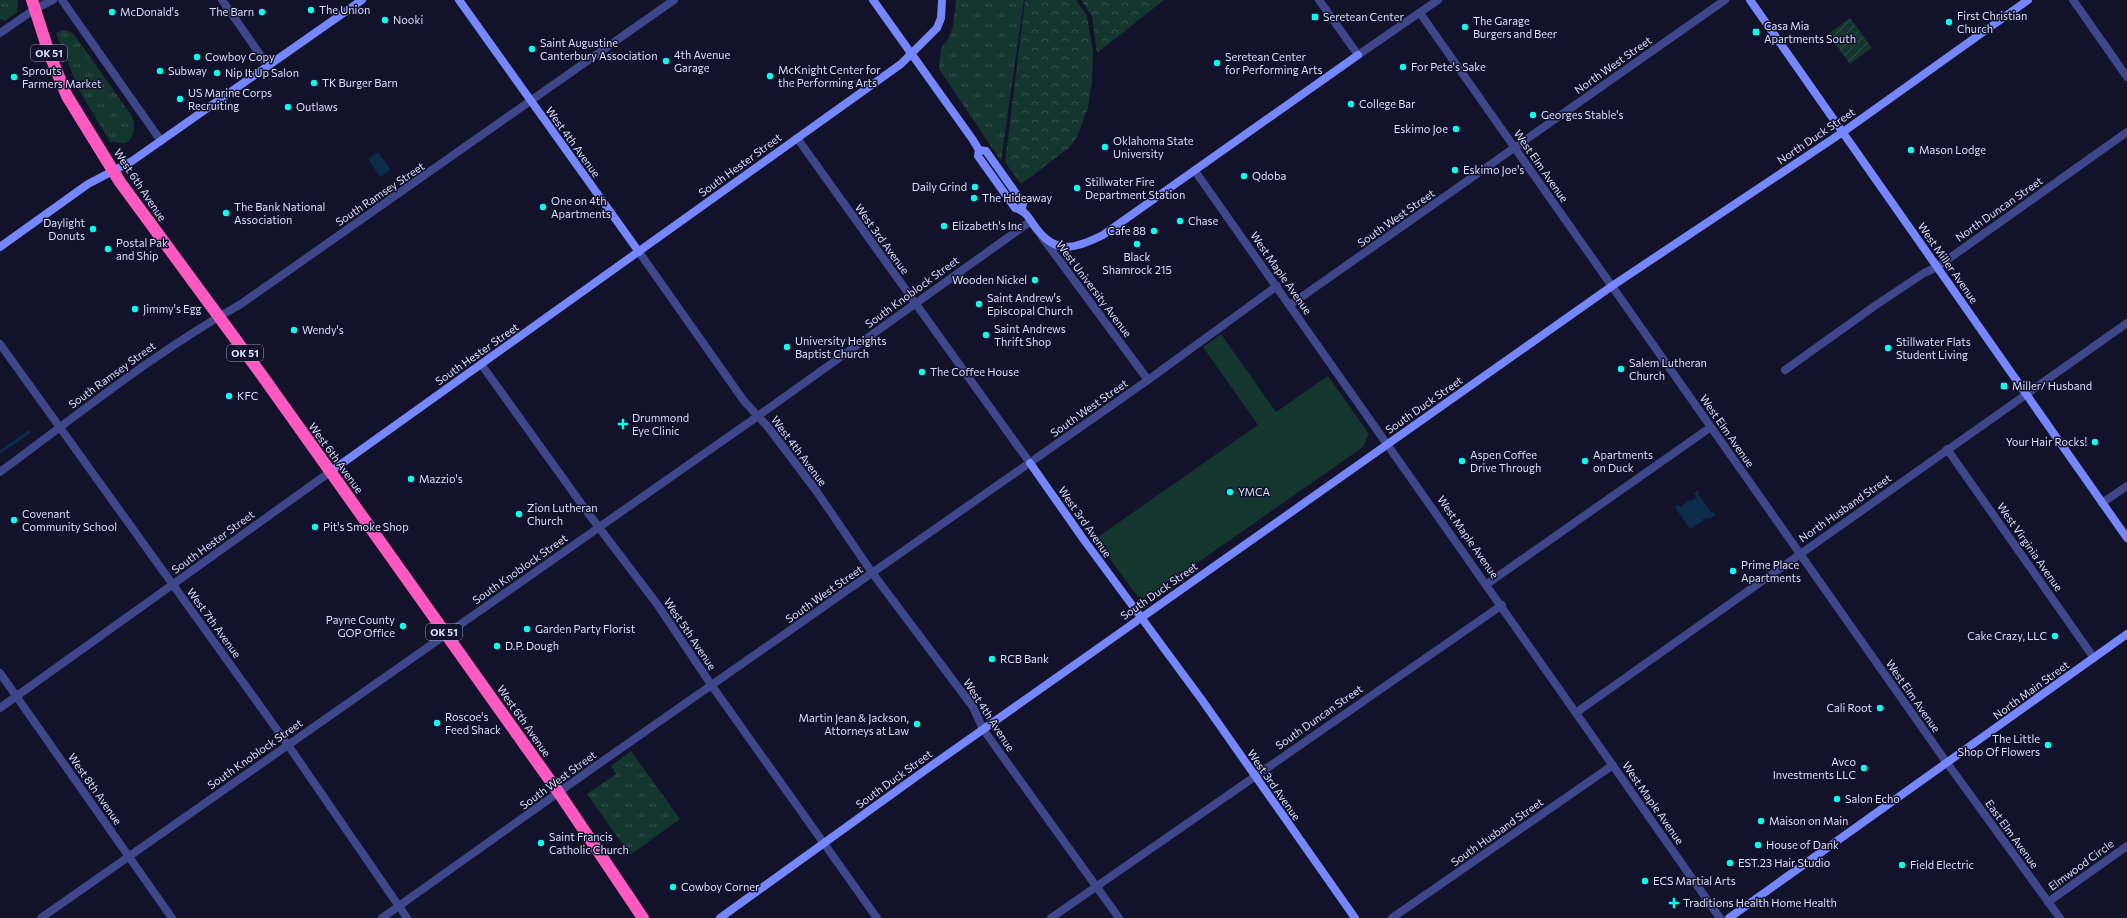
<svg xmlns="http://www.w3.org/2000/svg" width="2127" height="918" font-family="Commissioner,sans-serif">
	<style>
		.grass { fill: url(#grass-tufts) }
		.park { fill: url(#park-crowns) }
		.garden { fill: url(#garden-furrows) }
		.pitch { fill: #15352f }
		.water { fill: #0c2c4a }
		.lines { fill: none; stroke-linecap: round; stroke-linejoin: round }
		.stream { stroke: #0c2c4a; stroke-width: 3 }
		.street { stroke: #3e4789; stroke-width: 8 }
		.secondary { stroke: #7687fc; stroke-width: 8 }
		.highway { stroke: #fc5ac0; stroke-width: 12 }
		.poi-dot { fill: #0dfaee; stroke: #12122b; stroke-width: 1.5 }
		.labels { text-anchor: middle; stroke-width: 3; stroke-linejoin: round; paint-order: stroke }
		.shield { fill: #12122b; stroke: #a0a1bf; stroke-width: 1 }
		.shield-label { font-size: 10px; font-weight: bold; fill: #dddefe }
		.poi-label { font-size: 11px; fill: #dddefe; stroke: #12122b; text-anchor: start }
		.street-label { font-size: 11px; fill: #dddefe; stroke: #12122b }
	</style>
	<defs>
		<pattern id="grass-tufts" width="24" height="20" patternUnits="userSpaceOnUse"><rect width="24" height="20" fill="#15352f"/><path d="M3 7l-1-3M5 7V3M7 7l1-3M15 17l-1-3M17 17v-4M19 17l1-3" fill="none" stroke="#37524e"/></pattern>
		<pattern id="park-crowns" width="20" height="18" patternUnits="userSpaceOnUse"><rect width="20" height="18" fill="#15352f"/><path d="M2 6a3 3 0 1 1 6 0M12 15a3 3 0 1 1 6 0" fill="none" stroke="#37524e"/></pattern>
		<pattern id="garden-furrows" width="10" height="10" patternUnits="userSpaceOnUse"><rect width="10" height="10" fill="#15352f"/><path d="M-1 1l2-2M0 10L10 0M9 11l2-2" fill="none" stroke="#37524e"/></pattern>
	</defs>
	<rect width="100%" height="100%" fill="#12122b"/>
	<!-- grass -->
	<g class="grass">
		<path d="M0,0H18L17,12L5,21L0,19Z"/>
		<path d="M956,0H1024L1001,161L939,69L941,48L949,38L953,26Z"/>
		<path d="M64,30L73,33L132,116C135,124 136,139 125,143C119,144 116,140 111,143L79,90L56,33Z"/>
		<path d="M631,751L680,819L630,855L587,794L616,774L611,766Z"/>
	</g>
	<!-- park -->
	<g class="park">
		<path d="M1025,0H1076L1087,16L1093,52L1092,81L1088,108L1077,137L1069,148L1021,184L1005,162Z"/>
		<path d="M1081,0H1164L1097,53L1092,16Z"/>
	</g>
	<!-- garden -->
	<path class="garden" d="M1850,18L1872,48L1850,64L1828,34Z"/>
	<!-- pitch -->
	<path class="pitch" d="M1221,334L1276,412L1328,376L1369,434L1363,447L1150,596L1143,598L1137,596L1097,541L1098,537L1258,425L1203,347Z"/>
	<!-- water -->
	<g class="water">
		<path d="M378,152L391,170L380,177L368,159Z"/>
		<path d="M1700,489L1698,494L1711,512L1713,511L1716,515L1711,518L1702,519L1703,521L1690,529L1675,507L1678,505L1680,507L1690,500L1691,501L1697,497L1694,493Z"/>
	</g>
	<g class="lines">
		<!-- stream -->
		<path class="stream" d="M0,452L29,432"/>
		<!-- street -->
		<g class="street">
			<path d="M62,0L161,141"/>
			<path d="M222,0L268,66"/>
			<path d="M1319,0L1358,55L1438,0"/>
			<path d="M2073,0L2127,77"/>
			<path d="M1420,13L1947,763L2060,918"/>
			<path d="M0,33L35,9L53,0"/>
			<path d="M797,138L1030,463"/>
			<path d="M1195,171L1720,918"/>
			<path d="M1042,237L1148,380"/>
			<path d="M639,252L744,401L768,427L817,492L873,574L973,707L983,729L1119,918"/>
			<path d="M1290,305L1725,0"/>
			<path d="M0,344L288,745L407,918"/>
			<path d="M481,364L588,513L657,604L712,686L877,918"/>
			<path d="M1785,370L1876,305L1924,273L1937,267L2127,132"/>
			<path d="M1947,449L2094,658"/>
			<path d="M0,472C79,414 155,352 241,304L674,0"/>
			<path d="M2102,503L2127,486"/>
			<path d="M1487,584L1711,427"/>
			<path d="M0,673L172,918"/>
			<path d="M0,708L330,472"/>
			<path d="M1577,712L2127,323"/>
			<path d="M2048,902L2127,846"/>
			<path d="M41,918L758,416L1031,221"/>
			<path d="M382,918L590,770L1148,380L1277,286"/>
			<path d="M1051,918L1502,605"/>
			<path d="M1392,918L1613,765"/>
		</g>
		<!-- secondary -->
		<g class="secondary">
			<path d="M459,0L639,252"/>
			<path d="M873,0L973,140L979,150L986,151L1020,199L1023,203L1022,209"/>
			<path d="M1750,0L2127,538"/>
			<path d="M979,150L978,156L1015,208C1024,210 1028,216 1033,224C1054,255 1073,250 1103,235L1358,55"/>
			<path d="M0,247L88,184L132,161L362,0"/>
			<path d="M1030,463L1084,540L1202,700L1355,918"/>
			<path d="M330,472L901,64L937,28L941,18L942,0"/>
			<path d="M720,918L924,771L1612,286L1843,132L2028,0"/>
			<path d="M1729,918L2127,634"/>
		</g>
		<!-- highway -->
		<path class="highway" d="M32,0L49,53L67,96L120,182L261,374L559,793L643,918"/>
	</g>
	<!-- markers -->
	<g class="poi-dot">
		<circle cx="311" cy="10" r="4"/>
		<circle cx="112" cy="12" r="4"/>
		<circle cx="262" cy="12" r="4"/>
		<rect x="1311" y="13" width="8" height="8" rx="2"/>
		<circle cx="385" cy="20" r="4"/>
		<circle cx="1949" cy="22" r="4"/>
		<circle cx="1465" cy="27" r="4"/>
		<rect x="1752" y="28" width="8" height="8" rx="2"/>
		<circle cx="532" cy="49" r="4"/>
		<circle cx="197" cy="57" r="4"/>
		<circle cx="666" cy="61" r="4"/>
		<circle cx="1217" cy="63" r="4"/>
		<circle cx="1403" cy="67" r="4"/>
		<circle cx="160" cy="71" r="4"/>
		<circle cx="217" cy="73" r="4"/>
		<circle cx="770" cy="76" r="4"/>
		<circle cx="14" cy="77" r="4"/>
		<circle cx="314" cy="83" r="4"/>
		<circle cx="180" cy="99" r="4"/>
		<circle cx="1351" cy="104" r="4"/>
		<circle cx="288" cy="107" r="4"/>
		<circle cx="1533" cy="115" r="4"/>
		<circle cx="1456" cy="129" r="4"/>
		<circle cx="1105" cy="147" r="4"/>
		<circle cx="1911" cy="150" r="4"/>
		<circle cx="1455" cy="170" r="4"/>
		<circle cx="1244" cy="176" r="4"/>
		<circle cx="975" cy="187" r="4"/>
		<circle cx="1077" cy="188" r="4"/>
		<circle cx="974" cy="198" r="4"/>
		<circle cx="543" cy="207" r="4"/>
		<circle cx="226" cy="213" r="4"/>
		<circle cx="1180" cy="221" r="4"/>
		<circle cx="944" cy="226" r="4"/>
		<circle cx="93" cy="229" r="4"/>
		<circle cx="1154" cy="231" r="4"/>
		<circle cx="1137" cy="244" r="4"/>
		<circle cx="108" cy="249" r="4"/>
		<circle cx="1035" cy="280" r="4"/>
		<circle cx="979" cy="304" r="4"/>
		<circle cx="135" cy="309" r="4"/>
		<circle cx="294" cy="330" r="4"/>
		<circle cx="986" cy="335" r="4"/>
		<circle cx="787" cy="347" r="4"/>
		<circle cx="1888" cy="348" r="4"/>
		<circle cx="1621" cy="369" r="4"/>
		<circle cx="922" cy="372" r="4"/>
		<rect x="2000" y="382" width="8" height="8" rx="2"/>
		<circle cx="229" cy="396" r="4"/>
		<path d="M621 418h4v4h4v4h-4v4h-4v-4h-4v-4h4z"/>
		<circle cx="2095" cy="442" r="4"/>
		<circle cx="1462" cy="461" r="4"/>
		<circle cx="1585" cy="461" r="4"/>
		<circle cx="411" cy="479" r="4"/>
		<circle cx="1230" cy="492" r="4"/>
		<circle cx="519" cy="514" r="4"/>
		<circle cx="14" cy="520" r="4"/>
		<circle cx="315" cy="527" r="4"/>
		<circle cx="1733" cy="571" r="4"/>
		<circle cx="403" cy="626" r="4"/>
		<circle cx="527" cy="629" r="4"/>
		<circle cx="2055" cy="636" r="4"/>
		<circle cx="497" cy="646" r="4"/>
		<circle cx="992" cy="659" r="4"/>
		<circle cx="1880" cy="708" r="4"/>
		<circle cx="437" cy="723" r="4"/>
		<circle cx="917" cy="724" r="4"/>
		<circle cx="2048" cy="745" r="4"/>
		<circle cx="1864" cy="768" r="4"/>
		<circle cx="1837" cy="799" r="4"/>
		<circle cx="1761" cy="821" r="4"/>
		<circle cx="541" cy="843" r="4"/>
		<circle cx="1758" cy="845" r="4"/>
		<circle cx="1730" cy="863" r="4"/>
		<circle cx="1902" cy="865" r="4"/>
		<circle cx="1645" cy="881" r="4"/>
		<circle cx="673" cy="887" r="4"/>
		<path d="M1672 897h4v4h4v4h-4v4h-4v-4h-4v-4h4z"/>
	</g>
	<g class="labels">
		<!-- shield labels -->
		<g class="shield">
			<rect x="31" y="45" width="36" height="16" rx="3"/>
			<rect x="227" y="345" width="36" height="16" rx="3"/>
			<rect x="426" y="624" width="36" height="16" rx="3"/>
		</g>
		<g class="shield-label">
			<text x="49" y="57">OK 51</text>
			<text x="245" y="357">OK 51</text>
			<text x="444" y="636">OK 51</text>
		</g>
		<!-- poi labels -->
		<g class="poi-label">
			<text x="319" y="14">The Union</text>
			<text x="120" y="16">McDonald's</text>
			<text x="254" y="16" text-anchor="end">The Barn</text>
			<text x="1957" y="20">First Christian<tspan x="1957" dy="13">Church</tspan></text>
			<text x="1323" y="21">Seretean Center</text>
			<text x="393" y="24">Nooki</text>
			<text x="1473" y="25">The Garage<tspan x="1473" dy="13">Burgers and Beer</tspan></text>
			<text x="1764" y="30">Casa Mia<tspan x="1764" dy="13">Apartments South</tspan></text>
			<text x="540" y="47">Saint Augustine<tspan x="540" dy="13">Canterbury Association</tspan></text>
			<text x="674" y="59">4th Avenue<tspan x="674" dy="13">Garage</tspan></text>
			<text x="205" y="61">Cowboy Copy</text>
			<text x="1225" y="61">Seretean Center<tspan x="1225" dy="13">for Performing Arts</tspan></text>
			<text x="1411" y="71">For Pete's Sake</text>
			<text x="778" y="74">McKnight Center for<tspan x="778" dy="13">the Performing Arts</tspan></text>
			<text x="22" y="75">Sprouts<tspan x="22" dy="13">Farmers Market</tspan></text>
			<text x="168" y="75">Subway</text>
			<text x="225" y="77">Nip It Up Salon</text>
			<text x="322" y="87">TK Burger Barn</text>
			<text x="188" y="97">US Marine Corps<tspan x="188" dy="13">Recruiting</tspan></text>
			<text x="1359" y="108">College Bar</text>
			<text x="296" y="111">Outlaws</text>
			<text x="1541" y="119">Georges Stable's</text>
			<text x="1448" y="133" text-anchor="end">Eskimo Joe</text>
			<text x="1113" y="145">Oklahoma State<tspan x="1113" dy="13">University</tspan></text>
			<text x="1919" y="154">Mason Lodge</text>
			<text x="1463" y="174">Eskimo Joe's</text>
			<text x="1252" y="180">Qdoba</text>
			<text x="1085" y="186">Stillwater Fire<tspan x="1085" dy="13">Department Station</tspan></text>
			<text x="967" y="191" text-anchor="end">Daily Grind</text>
			<text x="982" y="202">The Hideaway</text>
			<text x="551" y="205">One on 4th<tspan x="551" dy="13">Apartments</tspan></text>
			<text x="234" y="211">The Bank National<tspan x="234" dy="13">Association</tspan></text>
			<text x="1188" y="225">Chase</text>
			<text x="85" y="227" text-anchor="end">Daylight<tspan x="85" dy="13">Donuts</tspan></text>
			<text x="952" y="230">Elizabeth's Inc</text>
			<text x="1146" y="235" text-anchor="end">Cafe 88</text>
			<text x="116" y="247">Postal Pak<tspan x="116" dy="13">and Ship</tspan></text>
			<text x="1137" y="261" text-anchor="middle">Black<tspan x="1137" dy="13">Shamrock 215</tspan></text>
			<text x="1027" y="284" text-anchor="end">Wooden Nickel</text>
			<text x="987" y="302">Saint Andrew's<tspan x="987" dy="13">Episcopal Church</tspan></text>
			<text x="143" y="313">Jimmy's Egg</text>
			<text x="994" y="333">Saint Andrews<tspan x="994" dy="13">Thrift Shop</tspan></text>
			<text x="302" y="334">Wendy's</text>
			<text x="795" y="345">University Heights<tspan x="795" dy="13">Baptist Church</tspan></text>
			<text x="1896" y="346">Stillwater Flats<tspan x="1896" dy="13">Student Living</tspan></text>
			<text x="1629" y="367">Salem Lutheran<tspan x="1629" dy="13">Church</tspan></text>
			<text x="930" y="376">The Coffee House</text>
			<text x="2012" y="390">Miller/ Husband</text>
			<text x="237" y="400">KFC</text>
			<text x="632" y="422">Drummond<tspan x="632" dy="13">Eye Clinic</tspan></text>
			<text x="2087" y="446" text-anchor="end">Your Hair Rocks!</text>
			<text x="1470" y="459">Aspen Coffee<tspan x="1470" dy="13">Drive Through</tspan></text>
			<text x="1593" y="459">Apartments<tspan x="1593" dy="13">on Duck</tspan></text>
			<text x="419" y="483">Mazzio's</text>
			<text x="1238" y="496">YMCA</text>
			<text x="527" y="512">Zion Lutheran<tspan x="527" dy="13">Church</tspan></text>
			<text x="22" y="518">Covenant<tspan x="22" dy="13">Community School</tspan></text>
			<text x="323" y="531">Pit's Smoke Shop</text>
			<text x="1741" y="569">Prime Place<tspan x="1741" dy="13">Apartments</tspan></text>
			<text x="395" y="624" text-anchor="end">Payne County<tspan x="395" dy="13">GOP Office</tspan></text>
			<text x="535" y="633">Garden Party Florist</text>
			<text x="2047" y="640" text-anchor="end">Cake Crazy, LLC</text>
			<text x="505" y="650">D.P. Dough</text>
			<text x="1000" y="663">RCB Bank</text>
			<text x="1872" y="712" text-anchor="end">Cali Root</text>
			<text x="445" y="721">Roscoe's<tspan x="445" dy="13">Feed Shack</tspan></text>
			<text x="909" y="722" text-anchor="end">Martin Jean &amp; Jackson,<tspan x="909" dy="13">Attorneys at Law</tspan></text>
			<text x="2040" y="743" text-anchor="end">The Little<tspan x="2040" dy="13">Shop Of Flowers</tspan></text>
			<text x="1856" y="766" text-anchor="end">Avco<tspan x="1856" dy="13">Investments LLC</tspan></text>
			<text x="1845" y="803">Salon Echo</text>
			<text x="1769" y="825">Maison on Main</text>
			<text x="549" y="841">Saint Francis<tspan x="549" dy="13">Catholic Church</tspan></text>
			<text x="1766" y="849">House of Dank</text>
			<text x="1738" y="867">EST.23 Hair Studio</text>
			<text x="1910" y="869">Field Electric</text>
			<text x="1653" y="885">ECS Martial Arts</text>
			<text x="681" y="891">Cowboy Corner</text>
			<text x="1683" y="907">Traditions Health Home Health</text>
		</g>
		<!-- street labels -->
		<g class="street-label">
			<text transform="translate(1613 65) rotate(-35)" y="4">North West Street</text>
			<text transform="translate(1816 136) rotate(-34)" y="4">North Duck Street</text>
			<text transform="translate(573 142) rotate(54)" y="4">West 4th Avenue</text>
			<text transform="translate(740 165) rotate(-36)" y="4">South Hester Street</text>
			<text transform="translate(1541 166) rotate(55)" y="4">West Elm Avenue</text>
			<text transform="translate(140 185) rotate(56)" y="4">West 6th Avenue</text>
			<text transform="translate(380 194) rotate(-34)" y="4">South Ramsey Street</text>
			<text transform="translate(1999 209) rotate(-35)" y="4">North Duncan Street</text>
			<text transform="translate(1396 218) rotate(-35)" y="4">South West Street</text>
			<text transform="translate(882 239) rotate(54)" y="4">West 3rd Avenue</text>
			<text transform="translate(1948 263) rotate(55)" y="4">West Miller Avenue</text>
			<text transform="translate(1281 273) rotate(55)" y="4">West Maple Avenue</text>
			<text transform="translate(1094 289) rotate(53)" y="4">West University Avenue</text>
			<text transform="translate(912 292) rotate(-36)" y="4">South Knoblock Street</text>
			<text transform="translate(477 354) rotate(-35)" y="4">South Hester Street</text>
			<text transform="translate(112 375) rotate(-36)" y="4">South Ramsey Street</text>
			<text transform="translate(1424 405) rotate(-35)" y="4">South Duck Street</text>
			<text transform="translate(1089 408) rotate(-35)" y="4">South West Street</text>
			<text transform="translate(1727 431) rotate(55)" y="4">West Elm Avenue</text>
			<text transform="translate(799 451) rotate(53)" y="4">West 4th Avenue</text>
			<text transform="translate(336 458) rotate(54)" y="4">West 6th Avenue</text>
			<text transform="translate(1845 508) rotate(-35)" y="4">North Husband Street</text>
			<text transform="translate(1085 522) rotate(55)" y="4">West 3rd Avenue</text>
			<text transform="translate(1468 537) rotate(55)" y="4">West Maple Avenue</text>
			<text transform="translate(213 542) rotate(-36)" y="4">South Hester Street</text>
			<text transform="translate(2030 547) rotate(55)" y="4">West Virginia Avenue</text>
			<text transform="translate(520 569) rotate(-35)" y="4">South Knoblock Street</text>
			<text transform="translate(1159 591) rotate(-35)" y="4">South Duck Street</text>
			<text transform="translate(824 594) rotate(-35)" y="4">South West Street</text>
			<text transform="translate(214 623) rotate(54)" y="4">West 7th Avenue</text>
			<text transform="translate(690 634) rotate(56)" y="4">West 5th Avenue</text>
			<text transform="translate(2031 690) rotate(-36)" y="4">North Main Street</text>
			<text transform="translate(1913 696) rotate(55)" y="4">West Elm Avenue</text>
			<text transform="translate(989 715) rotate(57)" y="4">West 4th Avenue</text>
			<text transform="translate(1319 717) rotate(-35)" y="4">South Duncan Street</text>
			<text transform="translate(524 721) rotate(55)" y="4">West 6th Avenue</text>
			<text transform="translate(255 754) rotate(-35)" y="4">South Knoblock Street</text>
			<text transform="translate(894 779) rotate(-36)" y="4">South Duck Street</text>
			<text transform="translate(558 780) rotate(-36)" y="4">South West Street</text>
			<text transform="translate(1274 785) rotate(55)" y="4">West 3rd Avenue</text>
			<text transform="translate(95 789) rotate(55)" y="4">West 8th Avenue</text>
			<text transform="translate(1653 803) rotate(55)" y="4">West Maple Avenue</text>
			<text transform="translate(1497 832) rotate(-35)" y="4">South Husband Street</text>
			<text transform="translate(2012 834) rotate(54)" y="4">East Elm Avenue</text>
			<text transform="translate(2081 865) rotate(-36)" y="4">Elmwood Circle</text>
		</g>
	</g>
</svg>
